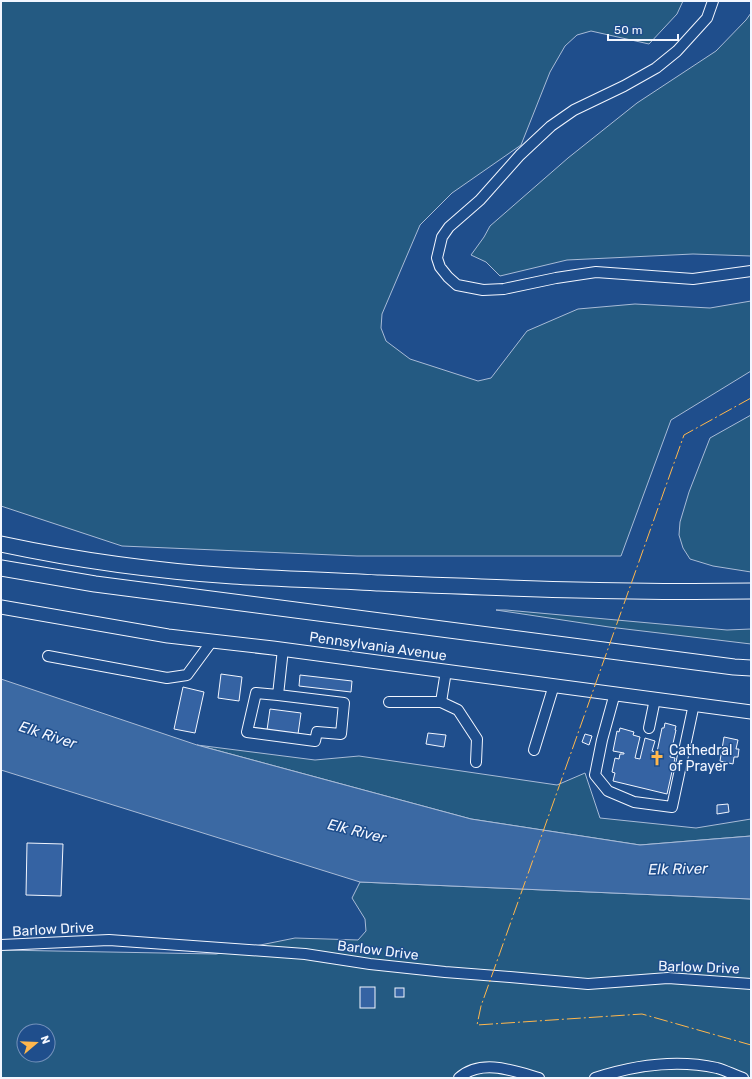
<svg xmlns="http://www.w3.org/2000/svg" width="752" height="1079" font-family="Rubik,sans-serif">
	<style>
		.green { fill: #245a82; stroke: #a8bbd7; fill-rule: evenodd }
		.water { fill: #3b69a3; stroke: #a8bbd7 }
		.building { fill: #3563a3; stroke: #f2f6ff }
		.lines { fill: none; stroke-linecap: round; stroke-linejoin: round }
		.minor-casing { stroke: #f2f6ff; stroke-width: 12 }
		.major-casing { stroke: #f2f6ff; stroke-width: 15 }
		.highway-casing { stroke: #f2f6ff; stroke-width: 17 }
		.minor { stroke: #1f4e8c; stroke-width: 10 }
		.major { stroke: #1f4e8c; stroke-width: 13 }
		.highway { stroke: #1f4e8c; stroke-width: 15 }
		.power { stroke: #ffb74d; stroke-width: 1; stroke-dasharray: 14 3 2 3; stroke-linecap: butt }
		.labels { text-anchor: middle; stroke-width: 3; stroke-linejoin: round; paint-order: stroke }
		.street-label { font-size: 14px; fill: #f2f6ff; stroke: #1f4e8c }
		.poi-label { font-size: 14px; fill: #f2f6ff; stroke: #1f4e8c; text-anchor: start }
		.water-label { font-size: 15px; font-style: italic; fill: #f2f6ff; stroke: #1f4e8c }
	</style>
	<rect width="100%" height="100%" fill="#1f4e8c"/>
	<!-- green -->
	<g class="green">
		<path d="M1,1H683L677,14L649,44L591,31L577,35L565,46L550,72L521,145L452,193L420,225L382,314L381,328L386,341L410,359L478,381L491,378L527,331L578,309L635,304L710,308L751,301V371L671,420L621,556H357L122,546L1,506Z"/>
		<path d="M751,13V256L693,254L567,260L500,276L486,262L471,255L484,237L490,226L568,158L637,103L716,51L746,20Z"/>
		<path d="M751,415V572L713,566L690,559L683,548L679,535L680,522L689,492L710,438Z"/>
		<path d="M496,610H506L727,630L751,629V644L609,627Z"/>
		<path d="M197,745L315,760L359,756L557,785L585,773L600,818L696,828L751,819V836L640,845L471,819Z"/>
		<path d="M360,882L751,899V1078H1V950L216,954L295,938L358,940L366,931L365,919L352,898ZM24,1031H48V1055H24Z"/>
	</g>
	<!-- water -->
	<path class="water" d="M1,679L197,745L471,819L640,845L751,836V899L360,882L1,770Z"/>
	<!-- building -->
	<g class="building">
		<path d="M221,674L242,677L239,701L218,698Z"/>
		<path d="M300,675L352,681L351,692L299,686Z"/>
		<path d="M183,687L204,692L195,733L174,729Z"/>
		<path d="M270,709L301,713L298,734L267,730Z"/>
		<path d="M665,723L676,726L675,730H676L670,757L675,758L667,794L613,781L615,773L612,772L615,758L619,759L620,754H624V753L613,751L617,731L619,732L620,728L634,732L633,735L640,737L635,758L640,759L645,738L655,741L652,751L657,752L662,728H664Z"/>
		<path d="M428,733L446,735L444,747L426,744Z"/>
		<path d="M585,734L592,736L589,745L582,742Z"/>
		<path d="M724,737L738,740L736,749H739L738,757H734L733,764L720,761Z"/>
		<path d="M728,804L729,812L717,814V805Z"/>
		<path d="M27,843L63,844L61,896L26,895Z"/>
		<rect x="360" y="987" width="15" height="21"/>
		<rect x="395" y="988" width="9" height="9"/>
	</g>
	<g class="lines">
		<defs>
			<g id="minor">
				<path d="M713,1L707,18L677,51L656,68L624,86L574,110L551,126L520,155L480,200L449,227L442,237L437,258L440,267L448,277L457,285L483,290L504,289L556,278L596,272L693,279L751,271"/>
				<path d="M48,656L167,678L187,675L212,641"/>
				<path d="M615,693L602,740L595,775L608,791L634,802L672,807L694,704"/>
				<path d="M278,695L344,703L341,734L317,732L315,741L247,732L256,693L278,695L283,649"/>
				<path d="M389,702H441L446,671"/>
				<path d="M441,702L458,710L477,739L476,762"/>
				<path d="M649,728L655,699"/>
				<path d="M534,750L554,685"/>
				<path d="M1,945L109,940L305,954L370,964L445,972L510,977L588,984L668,978L751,984"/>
				<path d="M459,1078C481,1058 515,1071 539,1078"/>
				<path d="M595,1078C635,1065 676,1059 717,1068C725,1070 734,1075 743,1078"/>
			</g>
			<path id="major" d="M1,607L168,636L273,648L751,712"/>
			<g id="highway">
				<path d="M1,544C76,560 157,571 233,576C281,579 329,580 377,583C502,588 626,593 751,591"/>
				<path d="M1,568L95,584L734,667L751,668"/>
			</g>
		</defs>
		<!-- minor casing -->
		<use href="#minor" class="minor-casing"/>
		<!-- major casing -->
		<use href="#major" class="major-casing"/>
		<!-- highway casing -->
		<use href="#highway" class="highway-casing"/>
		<!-- minor -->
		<use href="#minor" class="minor"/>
		<!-- major -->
		<use href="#major" class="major"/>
		<!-- highway -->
		<use href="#highway" class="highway"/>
		<!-- power -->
		<path class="power" d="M751,398L684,435L481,1006L477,1025L642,1014L751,1045"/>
	</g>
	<!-- icons -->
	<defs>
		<symbol id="church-bare" viewBox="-9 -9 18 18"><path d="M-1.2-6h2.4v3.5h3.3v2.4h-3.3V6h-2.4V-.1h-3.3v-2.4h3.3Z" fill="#ffb74d" stroke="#1f4e8c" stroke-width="2.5" paint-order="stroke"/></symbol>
	</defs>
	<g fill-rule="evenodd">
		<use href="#church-bare" x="646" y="747" width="22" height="22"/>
	</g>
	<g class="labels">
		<!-- street labels -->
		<g class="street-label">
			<text transform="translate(378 646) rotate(8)" y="5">Pennsylvania Avenue</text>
			<text transform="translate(53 929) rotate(-3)" y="5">Barlow Drive</text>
			<text transform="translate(378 950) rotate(7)" y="5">Barlow Drive</text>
			<text transform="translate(699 967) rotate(2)" y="5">Barlow Drive</text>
		</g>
		<!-- poi labels -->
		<g class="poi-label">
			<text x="669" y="755">Cathedral<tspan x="669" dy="16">of Prayer</tspan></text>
		</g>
		<!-- water labels -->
		<g class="water-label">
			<text transform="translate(48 735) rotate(18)" y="5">Elk River</text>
			<text transform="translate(357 831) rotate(14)" y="5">Elk River</text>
			<text transform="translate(678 869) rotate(-1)" y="5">Elk River</text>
		</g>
	</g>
	<!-- border -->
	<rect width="752" height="1079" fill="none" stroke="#f2f6ff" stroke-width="4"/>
	<!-- north arrow -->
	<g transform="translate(36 1043) rotate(71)"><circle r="19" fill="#1f4e8c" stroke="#7391ba"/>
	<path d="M0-3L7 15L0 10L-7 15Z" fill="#ffb74d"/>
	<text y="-6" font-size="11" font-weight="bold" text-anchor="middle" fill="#f2f6ff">N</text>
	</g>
	<!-- scale -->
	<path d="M608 34v6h70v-6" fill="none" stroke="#f2f6ff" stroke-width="2"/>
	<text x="614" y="34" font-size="12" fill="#f2f6ff" stroke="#1f4e8c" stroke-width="3" paint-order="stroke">50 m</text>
</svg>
